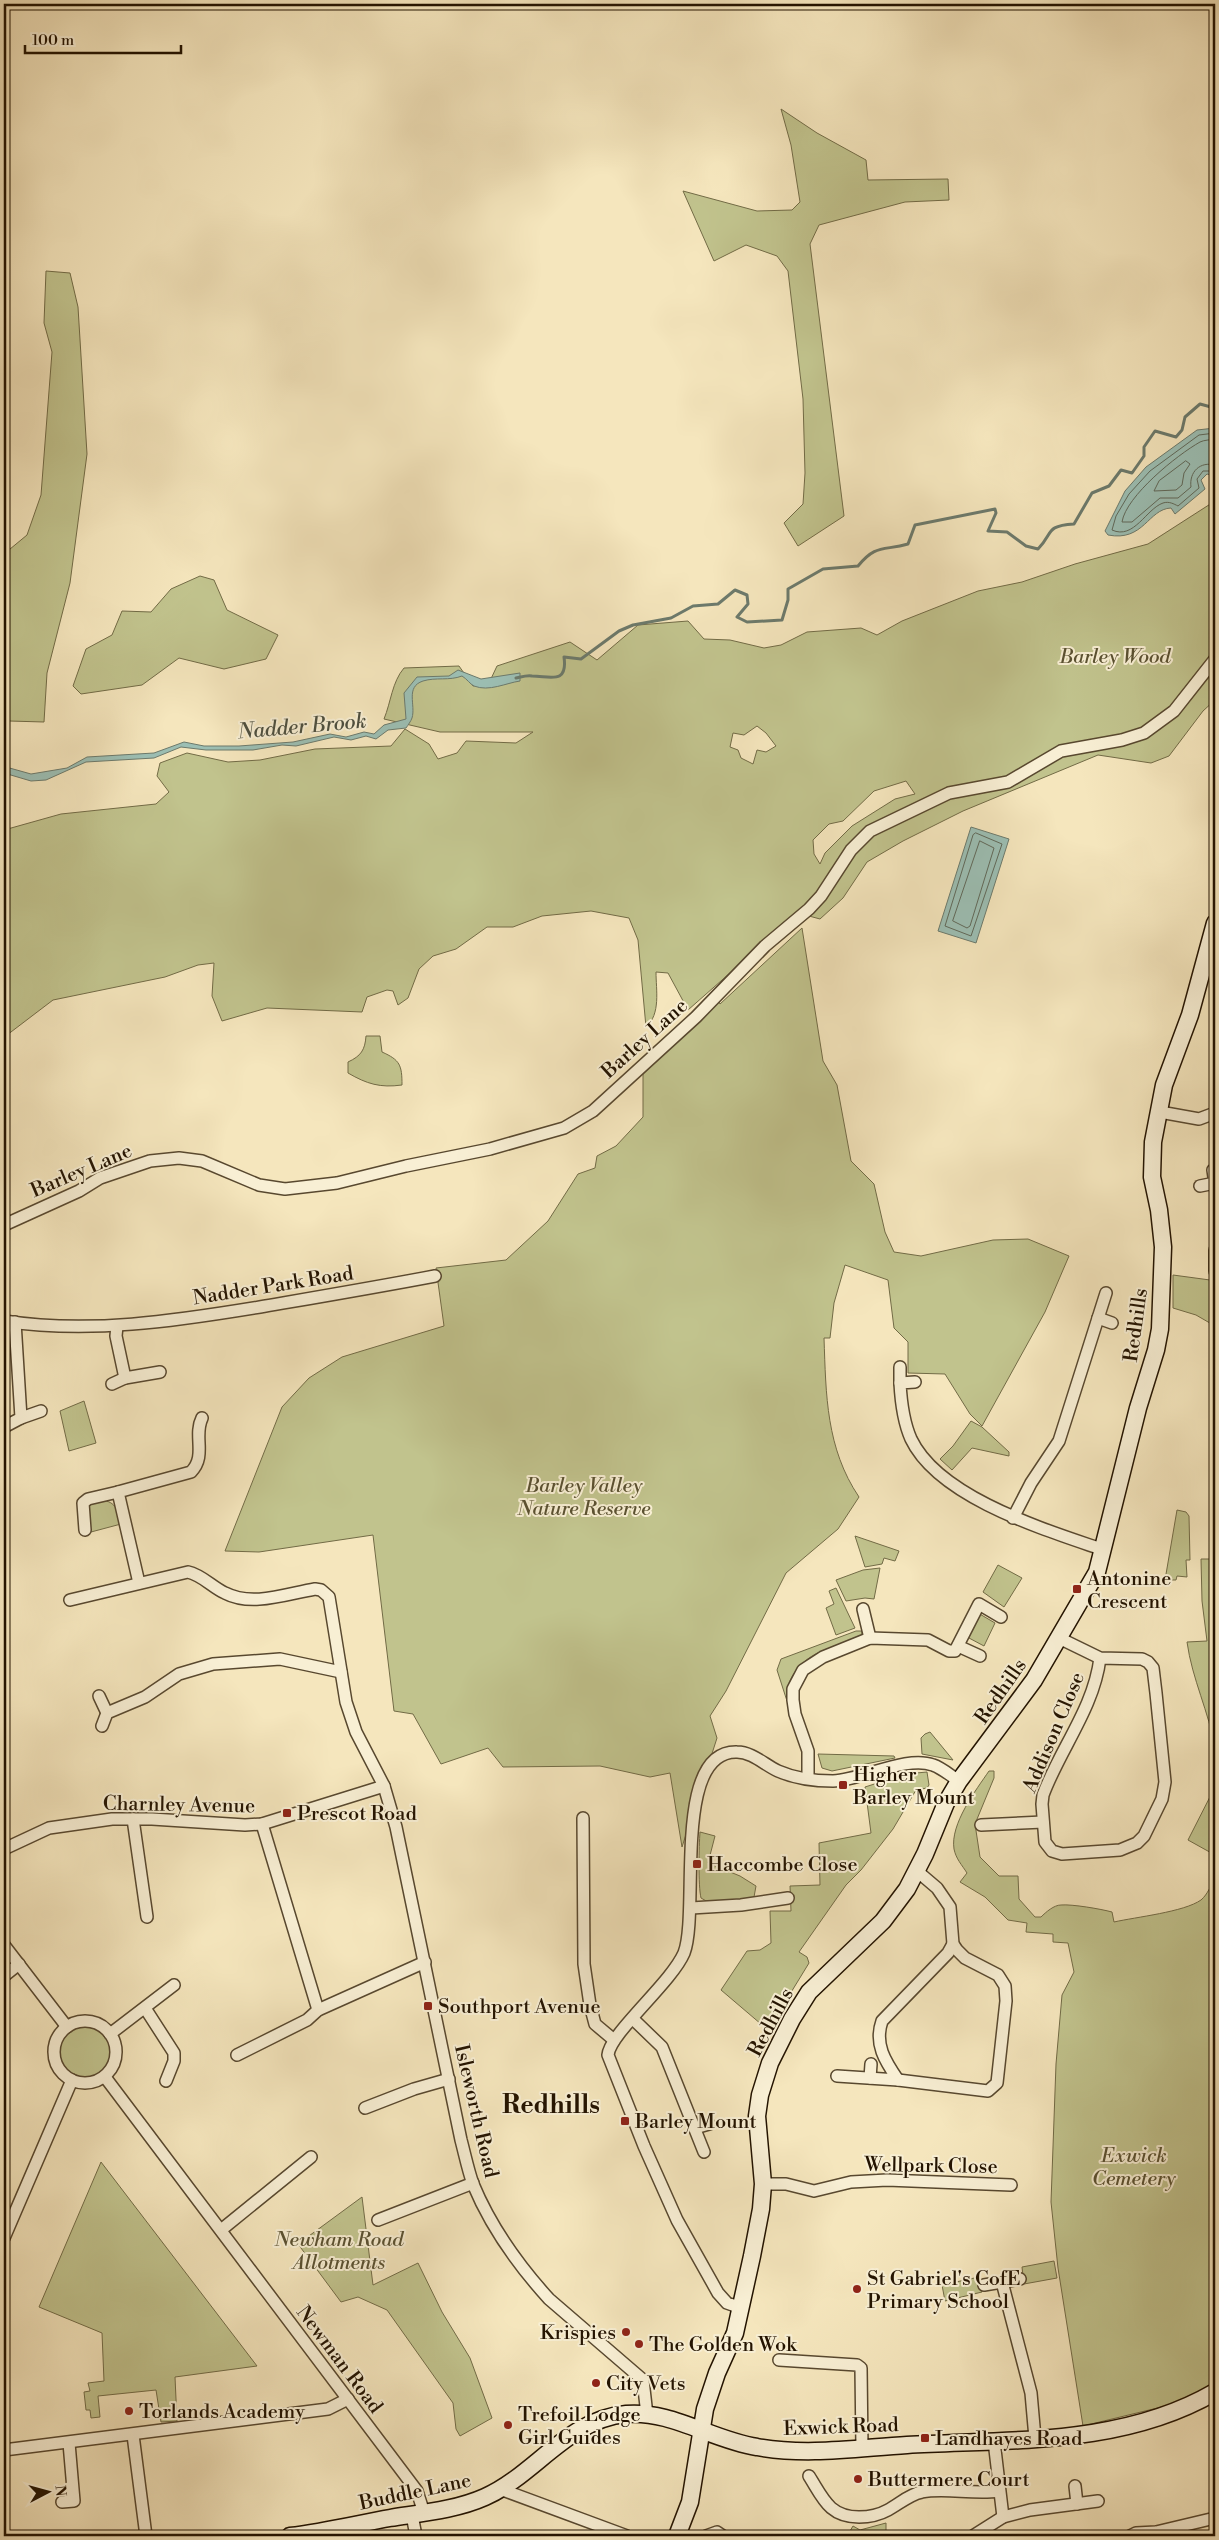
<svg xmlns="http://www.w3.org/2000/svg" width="1219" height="2540" font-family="'Libre Bodoni',serif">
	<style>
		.green { fill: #c1c38d; stroke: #726b46; fill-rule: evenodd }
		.water { fill: #9cbfb4; stroke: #6c7a6c }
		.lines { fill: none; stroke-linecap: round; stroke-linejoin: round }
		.shore { stroke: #60695a; stroke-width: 1 }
		.stream { stroke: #6c7a6c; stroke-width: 3 }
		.street-casing { stroke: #58482f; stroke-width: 14 }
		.secondary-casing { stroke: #231300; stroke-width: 19 }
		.street { stroke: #f8efd4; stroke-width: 11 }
		.secondary { stroke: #f8efd4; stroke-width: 16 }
		.poi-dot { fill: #8f2418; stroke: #f8efd4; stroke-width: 2 }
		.labels { text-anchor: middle; stroke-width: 4; stroke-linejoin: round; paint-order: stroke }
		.park-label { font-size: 20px; font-style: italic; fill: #5a5131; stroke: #f8efd4 }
		.street-label { font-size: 20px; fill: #231300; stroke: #f8efd4 }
		.poi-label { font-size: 20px; fill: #231300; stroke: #f8efd4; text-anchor: start }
		.water-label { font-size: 21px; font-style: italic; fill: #4d4f3f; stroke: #f8efd4 }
		.district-label { font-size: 25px; font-weight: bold; fill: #231300; stroke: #f8efd4 }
	</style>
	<rect width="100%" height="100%" fill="#f5e6bd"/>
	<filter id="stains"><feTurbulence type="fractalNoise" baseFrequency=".004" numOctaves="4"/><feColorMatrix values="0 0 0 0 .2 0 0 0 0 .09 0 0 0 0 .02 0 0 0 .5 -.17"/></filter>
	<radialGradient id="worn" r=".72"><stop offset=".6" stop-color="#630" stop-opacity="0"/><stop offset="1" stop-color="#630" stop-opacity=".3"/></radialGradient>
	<!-- green -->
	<g class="green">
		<path d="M781,109L817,133L866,160L868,180L948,179L949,200L905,202L819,225L810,244L844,516L798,546L784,523L803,504L805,473L803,399L788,271L777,256L746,245L714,261L683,191L757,211L792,210L800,202L791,145Z"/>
		<path d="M46,271L70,273L78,307L87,454L70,583L47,673L44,722L9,721L4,719V554L27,535L41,495L52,352L44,323Z"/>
		<path d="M1215,501V700L1203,711L1169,756L1151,763L1098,755L963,811L903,841L867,862L843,898L820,919L798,913L688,1010L668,973L656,972C656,990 661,1014 646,1027L638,940L629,918L591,911L542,916L513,927H487L456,949L433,956L419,969L408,998L398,1005L393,991L387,990L367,997L362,1012L267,1008L222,1021L212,996L214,963L198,965L165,977L53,1000L7,1035L4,1034V830L61,814L156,804L169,792L157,776L160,763L187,753L228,762L260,760L315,749L391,746L405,729L429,744L438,759L457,753L466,741L516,743L533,732H440L384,719C391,702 392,682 404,668L459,666L473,686L489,683L497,666L570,642L597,660L638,625L688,621L704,639L730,640L764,648L781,645L807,632L861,628L877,635L902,621L978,591L1022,582L1075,564L1148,544ZM757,726L766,733L776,746L766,752L757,750L753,764L741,758L738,750L730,747L733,733L744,735ZM906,781L915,794L895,799L852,826L825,853L820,864L814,854L813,840L829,824L843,821L874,791Z"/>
		<path d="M200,576L214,580L227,610L278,635L266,659L224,669L179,658L142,685L81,694L73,686L86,649L112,635L122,611L151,612L171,589Z"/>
		<path d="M802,928L823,1061L837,1085L851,1161L874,1184L885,1232L894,1252L921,1256L993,1240L1028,1239L1069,1256L1045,1312L982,1426L970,1414L945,1374L908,1373V1342L894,1328L888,1280L845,1265L834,1303L830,1338H824C826,1395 826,1448 859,1497L838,1529L786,1573L726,1691L710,1716L717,1738L682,1847L670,1773L650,1777L600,1766L503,1767L488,1748L441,1764L413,1714L394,1711L373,1535L259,1552L225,1551L282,1407L309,1378L342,1357L444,1326L436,1268L506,1260L548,1221L578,1174L595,1168L597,1156L616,1146L643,1117V1074L719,1002L720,1004Z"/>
		<path d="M366,1036H380L382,1052C400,1060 402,1065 402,1085C380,1088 367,1084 348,1073V1062C361,1056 365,1050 366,1036Z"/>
		<path d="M1173,1275L1210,1280L1215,1288V1326L1196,1315L1173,1308Z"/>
		<path d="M84,1401L96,1443L69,1451L60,1411Z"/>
		<path d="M971,1421L982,1427L1009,1452V1456L972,1448L952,1470L940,1459L953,1446Z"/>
		<path d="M98,1500C115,1500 118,1509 121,1524L91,1532L87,1515L89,1506Z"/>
		<path d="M1177,1510L1186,1512L1189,1516L1190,1560H1186L1187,1577L1177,1576L1176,1580H1165Z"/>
		<path d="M855,1536L899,1551L895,1561L884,1558L882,1564L865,1567Z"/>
		<path d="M1201,1559H1215V1748C1209,1712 1192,1679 1187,1642L1207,1641L1202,1601Z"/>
		<path d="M998,1565L1022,1578L1004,1607L983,1592Z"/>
		<path d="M880,1568L874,1599L865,1598L846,1601L836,1580L863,1570Z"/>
		<path d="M836,1588L855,1628L836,1635L826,1608L834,1604L829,1591Z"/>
		<path d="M978,1613L995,1623L984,1646L969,1638L968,1633Z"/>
		<path d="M856,1631H862V1636C835,1650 811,1647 793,1675C788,1684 786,1690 787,1701L777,1670L781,1659Z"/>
		<path d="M930,1732L953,1760L922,1754L921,1738L925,1734Z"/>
		<path d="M818,1754L894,1756L895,1758L832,1771L822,1768Z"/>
		<path d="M989,1771H994V1778L975,1824L980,1857L999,1876H1018L1019,1899L1035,1917H1041C1046,1912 1054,1905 1061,1905C1072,1904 1101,1909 1112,1912L1114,1922C1136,1917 1184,1912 1201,1900C1208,1894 1211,1885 1215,1877V2381L1191,2398L1174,2404L1083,2426L1058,2268L1051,2202L1056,2064L1062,1995L1074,1972L1068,1943L1053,1942V1934L1026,1932L1027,1923L1008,1920L985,1897L960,1882L967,1873C962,1865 956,1859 954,1849C950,1824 976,1790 989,1771Z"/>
		<path d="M927,1772L929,1785L927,1788L916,1790L893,1829L861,1870L846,1885L799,1952L807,1957L809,1963L768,2030L721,1990L747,1951L760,1950L771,1943L770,1911H791L790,1886L820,1885L819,1843L871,1833L865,1787L906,1774Z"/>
		<path d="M1215,1787V1855L1188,1840Z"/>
		<path d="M700,1832L715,1836L708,1863L740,1876L756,1886L754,1897L750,1900L708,1902L701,1898C698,1885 699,1846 700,1832Z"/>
		<circle cx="86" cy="2052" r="26"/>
		<path d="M101,2162L257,2366L175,2377L177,2421L161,2422L156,2390L98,2396L100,2417L91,2418L90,2410H86L84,2392L90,2391L88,2383L104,2381L102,2333L39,2307Z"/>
		<path d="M362,2197L373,2285L418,2263L442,2312L470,2358L492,2418L460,2436L456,2429L453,2403L387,2310L358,2297L341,2302L298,2244Z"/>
		<path d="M1054,2261L1057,2278L1024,2284L1022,2267Z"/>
		<path d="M979,2277L982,2292L945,2301L942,2285Z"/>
		<path d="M886,2523V2533L881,2536H847L853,2526L860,2530Z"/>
	</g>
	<!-- water -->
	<g class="water">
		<path d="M1215,428V476L1207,474L1201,480L1205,489L1175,514L1171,508C1148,509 1144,542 1108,535L1105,531L1125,491L1146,467L1197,430Z"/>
		<path d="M458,670L481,679L520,673V681C506,683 489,692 474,686C470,684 467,679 462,676C449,681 436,677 423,681C405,687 416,705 412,718C411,721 408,725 406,728L388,730L376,739L366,736L351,740L334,737L296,746L282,745L253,750H206L181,747L154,758L86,762L46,780L31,781L4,773V767H6L31,774L67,768L87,757L154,753L184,742L204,746H239L293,742L330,734L346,737L364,732L374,734L384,725L406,719L404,693L417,677L449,676Z"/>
		<path d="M971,827L1009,839L976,943L938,931Z"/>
	</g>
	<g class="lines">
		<!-- shore -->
		<g class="shore">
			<path d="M1215,433L1199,435L1150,471L1129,494L1116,516L1112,530C1134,540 1146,509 1163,503C1169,501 1174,504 1178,506L1199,488L1197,479L1203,471H1215"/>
			<path d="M1215,439C1210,440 1204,440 1200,442C1177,455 1126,496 1122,522H1132L1160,498H1178L1191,487C1189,472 1200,461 1215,465"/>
			<path d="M1186,461L1190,464L1184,473L1182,485L1176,490L1154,491L1159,481Z"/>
			<path d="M976,833L1002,844L971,936L945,926L973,835Z"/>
			<path d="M980,841L994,848L970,926L967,928L953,921Z"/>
		</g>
		<!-- stream -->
		<path class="stream" d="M516,678C521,677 527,675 532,676C550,676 568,685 564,657L581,659L619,631L633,625L671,618L693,606L718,604L735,590L747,595L748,604L737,617L747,622L782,620L788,600V589L823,569L858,566C876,544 883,551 908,544L915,525L995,509L996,513L988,531L1007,532L1026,546L1038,549C1054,533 1044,526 1074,524L1092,493L1109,486L1121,470L1132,473L1144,456V447L1155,431L1176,437L1182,430L1185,417L1200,404L1211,407L1215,405"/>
		<defs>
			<g id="street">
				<path d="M1160,1112L1199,1119L1215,1113"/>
				<path d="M1213,1170L1215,1184"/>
				<path d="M1200,1186L1215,1183"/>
				<path d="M4,1225L79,1191L100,1178L150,1161L179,1158L202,1161L259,1185L285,1189L337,1183L406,1166L490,1149L564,1128L593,1111L696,1017L765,946L809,909L821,896L851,850L870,831L949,793L1008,782L1061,751L1122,740L1144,733L1174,711L1215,659"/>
				<path d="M1215,1250V1271"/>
				<path d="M1098,1318L1112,1323"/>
				<path d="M4,1321C89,1334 175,1321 260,1307C318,1297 377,1287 435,1276"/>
				<path d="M117,1326L116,1336L125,1378L160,1372"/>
				<path d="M900,1367V1383"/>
				<path d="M915,1382L900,1383C901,1402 903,1421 911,1439C939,1498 1046,1530 1104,1550"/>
				<path d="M112,1384L125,1378"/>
				<path d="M21,1418L41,1411"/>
				<path d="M4,1427L21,1418L15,1322"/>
				<path d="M1013,1518L1031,1483L1059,1441L1106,1293"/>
				<path d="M85,1530L83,1503L88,1499L118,1492"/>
				<path d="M139,1583L118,1492L191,1472C207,1456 193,1436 202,1418"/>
				<path d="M70,1600L188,1572C202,1575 212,1587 225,1593C252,1607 286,1594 315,1589L321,1590L329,1597L346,1702L356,1732L384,1786L396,1827L461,2140C465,2155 468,2170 473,2184C490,2225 519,2266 549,2299L643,2380L647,2415"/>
				<path d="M863,1609L870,1638"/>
				<path d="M1059,1638L1100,1658L1142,1659L1148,1662L1153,1668L1156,1693L1165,1782L1162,1799L1144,1836L1137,1843L1120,1850L1062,1854L1052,1851L1045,1842L1042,1804L1043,1795C1060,1749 1094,1708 1100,1658"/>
				<path d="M958,1646L980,1656"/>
				<path d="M99,1696L107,1713"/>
				<path d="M102,1726L107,1713L145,1697L179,1674L213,1664L280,1659L341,1672"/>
				<path d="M808,1778V1751L795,1714L793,1700V1689L803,1670L823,1657L870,1638L928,1640L949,1651H955L979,1604L1001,1617"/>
				<path d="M583,1818L584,1964L590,2005L595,2024L614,2040"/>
				<path d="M133,1819L147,1917"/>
				<path d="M262,1824L318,2010"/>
				<path d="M981,1825L1043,1822"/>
				<path d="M4,1849L49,1828L112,1819H152L245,1825L262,1824L384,1786"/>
				<path d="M691,1908L741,1905L788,1898"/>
				<path d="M4,1945L67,2027"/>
				<path d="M4,1976L19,1964"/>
				<path d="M145,2008L174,2053V2061L166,2081"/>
				<path d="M633,2019L662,2047L704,2152"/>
				<circle cx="85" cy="2052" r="31"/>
				<path d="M110,2034L174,1985"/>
				<path d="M237,2055L307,2020L318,2010L425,1962"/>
				<path d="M837,2076L898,2080L988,2091L997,2083L1006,2001L1005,1986L998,1975L965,1958L957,1950L953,1944L950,1907L937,1888L917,1871"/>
				<path d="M105,2077L417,2491L424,2513"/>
				<path d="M870,2078L871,2064"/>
				<path d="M898,2080C885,2061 874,2044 882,2021L948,1953L953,1944"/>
				<path d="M365,2108L414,2089L449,2079"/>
				<path d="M695,2128L709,2124"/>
				<path d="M763,2184H786L814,2191L851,2182L887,2180L1011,2185"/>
				<path d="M378,2220L473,2183"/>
				<path d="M221,2230L311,2157"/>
				<path d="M4,2238L72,2080"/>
				<path d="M1020,2279L1002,2282L1031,2393L1035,2438"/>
				<path d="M984,2285L1002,2282"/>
				<path d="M741,2308L727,2303L718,2293L677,2220L644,2146L608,2055C610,2033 671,1983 684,1953C700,1912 671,1750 737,1752C752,1752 765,1765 778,1771C794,1778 815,1781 833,1781C863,1780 906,1755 933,1765C942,1768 951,1776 959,1781"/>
				<path d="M779,2360L857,2365L861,2368L862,2448"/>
				<path d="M133,2435L146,2536"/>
				<path d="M4,2450L328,2409L348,2399"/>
				<path d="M809,2476C823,2498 829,2517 859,2517C869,2517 879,2515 888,2510C899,2504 910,2494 922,2492C945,2487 973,2495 999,2491"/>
				<path d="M1075,2486L1077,2504"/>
				<path d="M500,2489L627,2536"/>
				<path d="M62,2502L74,2501L69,2443"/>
				<path d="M412,2515L416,2536"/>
				<path d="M1003,2517L1030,2510L1098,2501"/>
				<path d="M706,2536L717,2532L723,2536"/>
				<path d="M973,2536L1003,2517L994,2441"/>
				<path d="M1130,2536L1136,2533L1156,2532L1215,2518"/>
			</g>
			<g id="secondary">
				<path d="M290,2536C324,2532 357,2524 390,2518C421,2513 456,2510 485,2497C535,2475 568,2419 626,2414C671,2410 712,2440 757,2447C807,2456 857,2448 907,2445C1011,2439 1122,2446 1215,2392"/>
				<path d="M677,2536L690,2502L705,2409L717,2373L735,2333L752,2256L761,2209L763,2184L757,2116L760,2095L770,2063L792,2019L809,1992L883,1921L907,1889L925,1854L946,1803L959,1781L1034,1680L1097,1572L1138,1408L1156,1350L1160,1329L1163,1247L1159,1210L1152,1177L1153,1142L1164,1085L1190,1015L1215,923"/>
			</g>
		</defs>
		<!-- street casing -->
		<use href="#street" class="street-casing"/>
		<!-- secondary casing -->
		<use href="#secondary" class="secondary-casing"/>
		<!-- street -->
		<use href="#street" class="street"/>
		<!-- secondary -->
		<use href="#secondary" class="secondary"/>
	</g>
	<!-- markers -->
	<g class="poi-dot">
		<rect x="1072" y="1584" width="10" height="10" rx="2.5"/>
		<rect x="838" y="1780" width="10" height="10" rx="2.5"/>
		<rect x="282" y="1808" width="10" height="10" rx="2.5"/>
		<rect x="692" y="1859" width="10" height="10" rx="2.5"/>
		<rect x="423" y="2001" width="10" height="10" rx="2.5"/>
		<rect x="620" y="2116" width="10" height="10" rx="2.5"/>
		<circle cx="857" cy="2289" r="5"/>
		<circle cx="626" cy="2332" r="5"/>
		<circle cx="639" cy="2344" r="5"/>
		<circle cx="596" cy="2383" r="5"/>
		<circle cx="129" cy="2411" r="5"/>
		<circle cx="508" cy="2425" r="5"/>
		<rect x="920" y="2433" width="10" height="10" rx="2.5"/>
		<circle cx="858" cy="2479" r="5"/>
	</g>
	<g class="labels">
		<!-- park labels -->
		<g class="park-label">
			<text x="1115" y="663">Barley Wood</text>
			<text x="584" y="1492">Barley Valley<tspan x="584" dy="23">Nature Reserve</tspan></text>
			<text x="1134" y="2162">Exwick<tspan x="1134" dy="23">Cemetery</tspan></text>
			<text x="339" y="2246">Newham Road<tspan x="339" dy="23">Allotments</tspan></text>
		</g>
		<!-- street labels -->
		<g class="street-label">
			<text transform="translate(644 1038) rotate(-42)" y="7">Barley Lane</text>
			<text transform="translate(81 1170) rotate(-23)" y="7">Barley Lane</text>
			<text transform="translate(273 1285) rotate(-9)" y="7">Nadder Park Road</text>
			<text transform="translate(1135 1325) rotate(-82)" y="7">Redhills</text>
			<text transform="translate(1000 1691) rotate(-55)" y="7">Redhills</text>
			<text transform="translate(1053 1732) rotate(-67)" y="7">Addison Close</text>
			<text transform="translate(179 1804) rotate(1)" y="7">Charnley Avenue</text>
			<text transform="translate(770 2022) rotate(-62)" y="7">Redhills</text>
			<text transform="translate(477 2111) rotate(77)" y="7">Isleworth Road</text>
			<text transform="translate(931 2165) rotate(1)" y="7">Wellpark Close</text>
			<text transform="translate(340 2359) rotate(53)" y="7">Newman Road</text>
			<text transform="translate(841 2426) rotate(-2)" y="7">Exwick Road</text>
			<text transform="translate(415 2491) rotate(-12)" y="7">Buddle Lane</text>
		</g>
		<!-- poi labels -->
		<g class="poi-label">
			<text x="1087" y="1585">Antonine<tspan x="1087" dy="23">Crescent</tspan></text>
			<text x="853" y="1781">Higher<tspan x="853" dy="23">Barley Mount</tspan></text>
			<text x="297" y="1820">Prescot Road</text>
			<text x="707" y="1871">Haccombe Close</text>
			<text x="438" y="2013">Southport Avenue</text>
			<text x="635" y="2128">Barley Mount</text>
			<text x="867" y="2285">St Gabriel's CofE<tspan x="867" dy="23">Primary School</tspan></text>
			<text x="616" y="2339" text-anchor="end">Krispies</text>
			<text x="649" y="2351">The Golden Wok</text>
			<text x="606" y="2390">City Vets</text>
			<text x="139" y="2418">Torlands Academy</text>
			<text x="518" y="2421">Trefoil Lodge<tspan x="518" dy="23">Girl Guides</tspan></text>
			<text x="935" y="2445">Landhayes Road</text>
			<text x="868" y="2486">Buttermere Court</text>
		</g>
		<!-- water labels -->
		<g class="water-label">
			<text transform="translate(302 726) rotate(-5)" y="7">Nadder Brook</text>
		</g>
		<!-- district labels -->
		<g class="district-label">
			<text x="551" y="2113">Redhills</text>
		</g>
	</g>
	<!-- margin -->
	<rect width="1219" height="2540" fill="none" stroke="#f5e6bd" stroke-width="20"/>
	<rect x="5" y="5" width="1209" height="2530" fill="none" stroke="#231300" stroke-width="2.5"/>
	<rect x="10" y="10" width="1199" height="2520" fill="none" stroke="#231300"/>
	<!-- north arrow -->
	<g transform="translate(48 2492) rotate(84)" stroke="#f8efd4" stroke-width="4" paint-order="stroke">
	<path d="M0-4L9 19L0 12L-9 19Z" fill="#231300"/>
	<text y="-8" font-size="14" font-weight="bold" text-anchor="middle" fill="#231300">N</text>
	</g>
	<!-- scale -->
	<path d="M25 45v8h156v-8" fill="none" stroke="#231300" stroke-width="2.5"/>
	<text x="32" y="45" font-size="15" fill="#231300" stroke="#f8efd4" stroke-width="4" paint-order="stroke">100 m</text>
	<rect width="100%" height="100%" filter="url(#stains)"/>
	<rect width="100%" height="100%" fill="url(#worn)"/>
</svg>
